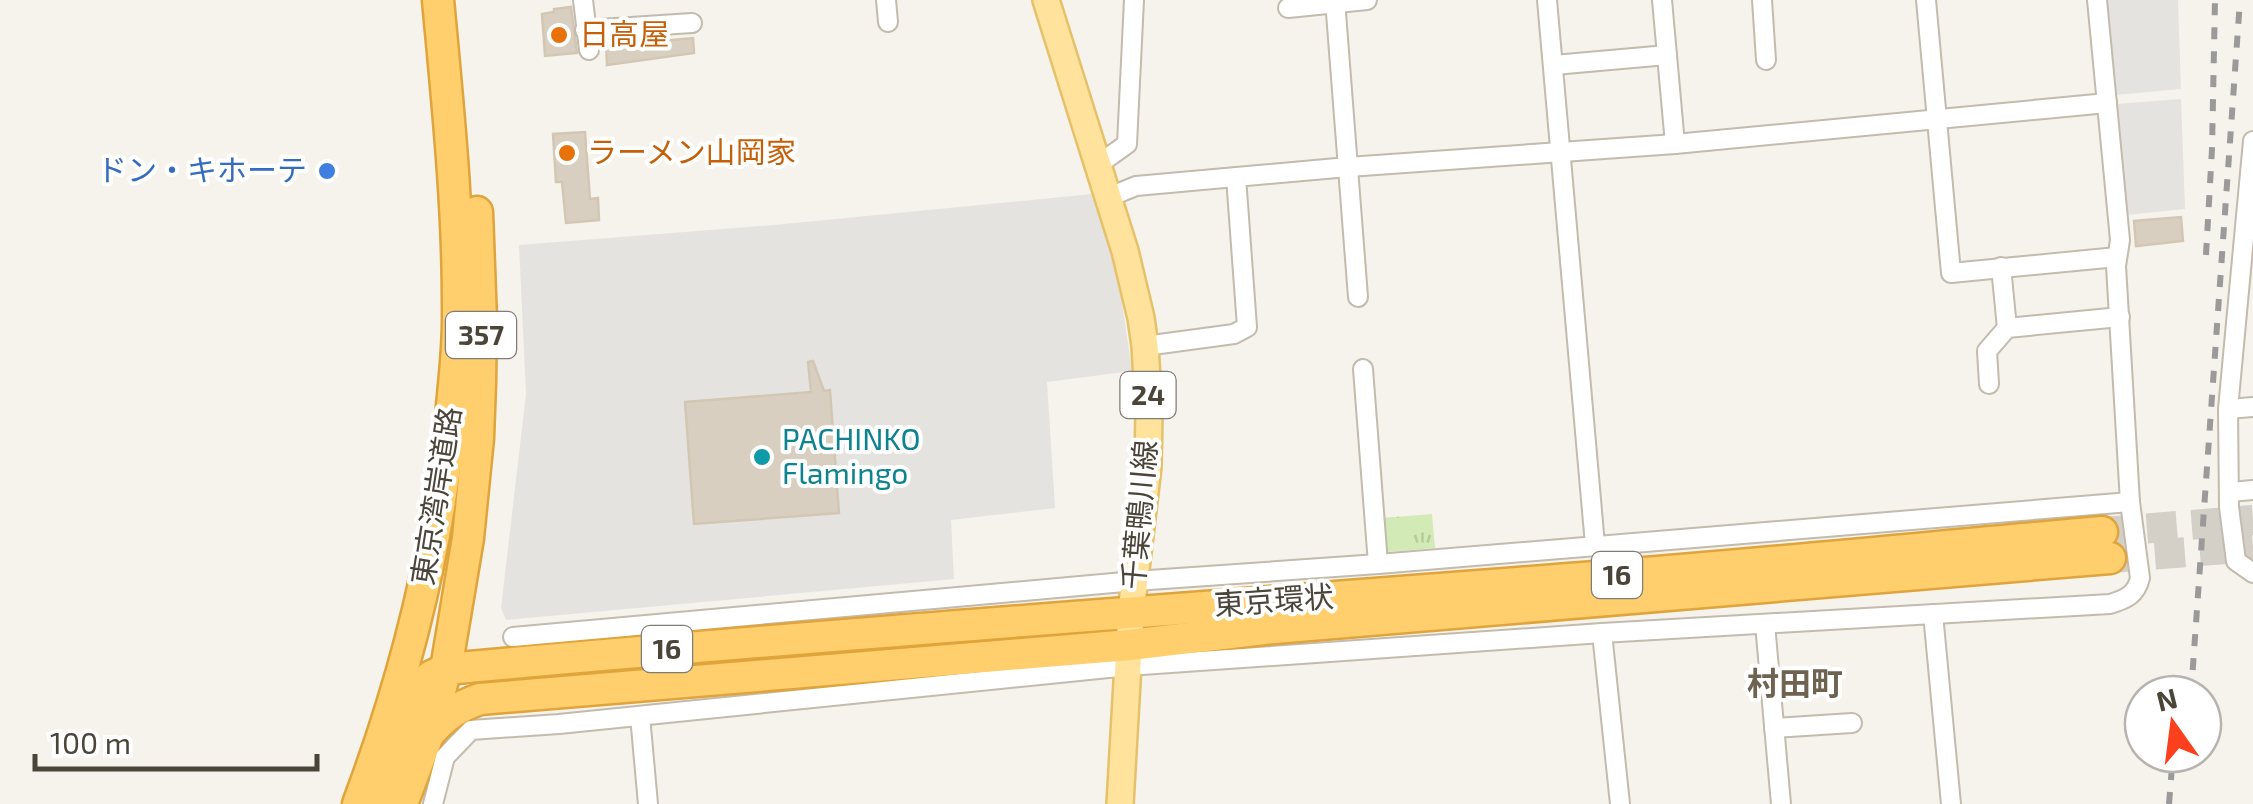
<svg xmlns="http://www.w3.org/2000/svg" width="2253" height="804" font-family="'Exo 2','Noto Sans JP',sans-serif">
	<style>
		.park { fill: url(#park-tufts) }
		.parking { fill: #e5e3e0; fill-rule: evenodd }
		.building { fill: #d8cfc1; stroke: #d3c7b4; stroke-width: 2.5 }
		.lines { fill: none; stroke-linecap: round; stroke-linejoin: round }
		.highway-tunnel { stroke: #d4d0c8; stroke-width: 30; stroke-dasharray: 30 15; stroke-linecap: butt }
		.street-casing { stroke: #c2bbae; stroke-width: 22 }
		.primary-casing { stroke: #e6c16a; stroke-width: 30 }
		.highway-casing { stroke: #e0a43c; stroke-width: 35 }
		.street { stroke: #fff; stroke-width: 18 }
		.primary { stroke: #ffe39c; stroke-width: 25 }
		.highway { stroke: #ffcf6e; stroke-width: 30 }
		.rail { stroke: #9a9a9a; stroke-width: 6; stroke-dasharray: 12 12; stroke-linecap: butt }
		.food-dot { fill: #e8710a; stroke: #fff; stroke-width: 4 }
		.shop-dot { fill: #3f7fe0; stroke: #fff; stroke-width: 4 }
		.culture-dot { fill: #0f9aa8; stroke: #fff; stroke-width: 4 }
		.labels { text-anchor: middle; stroke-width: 8; stroke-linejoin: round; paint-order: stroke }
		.shield { fill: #fff; stroke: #817c74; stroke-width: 2.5 }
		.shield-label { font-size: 28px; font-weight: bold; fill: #4b4439 }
		.food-label { font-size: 30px; fill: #c56008; stroke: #fff; text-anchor: start }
		.shop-label { font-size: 30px; fill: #366cbe; stroke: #fff; text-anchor: end }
		.culture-label { font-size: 30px; fill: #0d838f; stroke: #fff; text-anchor: start }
		.street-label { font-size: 30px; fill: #4b4439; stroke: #fff }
		.neighbourhood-label { font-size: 32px; font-weight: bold; fill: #6e6250; stroke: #fff }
	</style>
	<defs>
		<pattern id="park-tufts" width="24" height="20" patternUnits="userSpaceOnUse" patternTransform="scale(2.5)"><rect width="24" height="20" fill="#d2eab5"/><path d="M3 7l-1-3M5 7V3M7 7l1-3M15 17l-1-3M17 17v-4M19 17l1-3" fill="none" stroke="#b6ca9c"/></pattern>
	</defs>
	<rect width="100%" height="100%" fill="#f6f3ec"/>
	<!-- park -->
	<path class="park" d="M1432,514L1435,548L1386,552L1383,518Z"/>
	<!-- parking -->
	<g class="parking">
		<path d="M2107,0H2178L2181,89L2115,95Z"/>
		<path d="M2181,99L2185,209L2126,215L2116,104Z"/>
		<path d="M1092,194L1115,255L1132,371L1047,382L1055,508L951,520L954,579L506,620L501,608L526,394L519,245L774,225ZM821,384L824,391H830L839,513L694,524L685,402L811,392Z"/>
	</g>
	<!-- building -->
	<g class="building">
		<path d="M571,7L577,53L545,56L542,14L554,12V9Z"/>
		<path d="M693,38L694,53L607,65L606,43L627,41L628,44Z"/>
		<path d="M585,132L590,199L598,198L599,220L566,223L562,182H556L553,134Z"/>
		<path d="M2181,217L2183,241L2136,246L2134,221Z"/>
		<path d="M813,361L824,391L830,390L839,513L694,524L685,402L811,392L808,362Z"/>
	</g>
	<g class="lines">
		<!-- highway-tunnel -->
		<g class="highway-tunnel">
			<path d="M2102,532L2253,520"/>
			<path d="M2110,558L2253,547"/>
		</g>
		<defs>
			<g id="street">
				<path d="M583,0L589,50"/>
				<path d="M886,0L888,22"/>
				<path d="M1335,0L1358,297"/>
				<path d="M1547,0L1595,545"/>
				<path d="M1662,0L1675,144"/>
				<path d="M1762,0L1766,60"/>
				<path d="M1926,0L1951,273L2117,257"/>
				<path d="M1288,8L1367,0"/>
				<path d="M585,30L692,23"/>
				<path d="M1554,65L1667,55"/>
				<path d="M2253,141L2228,409L2229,507L2236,561L2253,573"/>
				<path d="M1099,164L1127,144L1134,0"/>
				<path d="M1109,197L1136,186L1348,167L1675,144L2107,103"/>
				<path d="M2001,267L2007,328"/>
				<path d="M1145,346L1234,334L1247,327L1236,177"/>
				<path d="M1363,369L1378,564"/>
				<path d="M1989,384L1987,351L2007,328L2120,317"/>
				<path d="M2228,409L2253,407"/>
				<path d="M2230,492L2253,490"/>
				<path d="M1933,614L1951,804"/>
				<path d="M1765,624L1781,804"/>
				<path d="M1602,633L1620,804"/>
				<path d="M513,637L1135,581L1378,564L2130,502"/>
				<path d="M640,716L648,804"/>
				<path d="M1774,728L1852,723"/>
				<path d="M433,804L445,757L471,730L559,724L1128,666L1602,633L2110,604C2126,599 2136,595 2140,578L2130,502L2116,266L2120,240L2097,0"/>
			</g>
			<path id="primary" d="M1046,0L1125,251L1141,318L1145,346L1149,413L1148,467L1131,612L1120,804"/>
			<g id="highway">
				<path d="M428,735C444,716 457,707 480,699L1130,645L1274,628L2110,558"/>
				<path d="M358,804C404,682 436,556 450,427C453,391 458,356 458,320C459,213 448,107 438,0"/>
				<path d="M380,804L420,689L430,677L446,669C829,634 1212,607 1595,577C1764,564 1933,547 2102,532"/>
				<path d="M402,804L428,735L446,669L468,538L478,438L480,383L481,320L477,212"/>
			</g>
		</defs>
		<!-- street casing -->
		<use href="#street" class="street-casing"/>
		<!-- primary casing -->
		<use href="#primary" class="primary-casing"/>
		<!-- highway casing -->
		<use href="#highway" class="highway-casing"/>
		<!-- street -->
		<use href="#street" class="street"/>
		<!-- primary -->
		<use href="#primary" class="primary"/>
		<!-- highway -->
		<use href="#highway" class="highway"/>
		<!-- rail -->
		<g class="rail">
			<path d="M2206,255L2212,149L2215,0"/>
			<path d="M2191,694L2240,0"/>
			<path d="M2169,804L2173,754"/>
		</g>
	</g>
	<!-- markers -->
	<g class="food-dot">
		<circle cx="559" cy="35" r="10"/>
		<circle cx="567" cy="153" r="10"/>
	</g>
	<circle class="shop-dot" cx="327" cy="171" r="10"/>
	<circle class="culture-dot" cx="762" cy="457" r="10"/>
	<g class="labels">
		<!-- shield labels -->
		<g class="shield">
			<rect x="446" y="312" width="70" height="46" rx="8"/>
			<rect x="1120.5" y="372" width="55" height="46" rx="8"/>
			<rect x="1592" y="552" width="50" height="46" rx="8"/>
			<rect x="642" y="626" width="50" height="46" rx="8"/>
		</g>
		<g class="shield-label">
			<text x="481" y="345">357</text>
			<text x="1148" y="405">24</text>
			<text x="1617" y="585">16</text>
			<text x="667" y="659">16</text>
		</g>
		<!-- food labels -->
		<g class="food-label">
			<text x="579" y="45">日高屋</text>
			<text x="587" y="163">ラーメン山岡家</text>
		</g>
		<!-- shop labels -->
		<g class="shop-label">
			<text x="307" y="181">ドン・キホーテ</text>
		</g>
		<!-- culture labels -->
		<g class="culture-label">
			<text x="782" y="450">PACHINKO<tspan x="782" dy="34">Flamingo</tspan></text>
		</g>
		<!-- street labels -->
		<g class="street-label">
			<text transform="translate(437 496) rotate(-81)" y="10">東京湾岸道路</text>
			<text transform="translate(1140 515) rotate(-85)" y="10">千葉鴨川線</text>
			<text transform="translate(1274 601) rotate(-4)" y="10">東京環状</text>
		</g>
		<!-- neighbourhood labels -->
		<g class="neighbourhood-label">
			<text x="1795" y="695">村田町</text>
		</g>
	</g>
	<!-- north arrow -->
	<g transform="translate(2173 724) rotate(346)"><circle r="48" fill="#ffffff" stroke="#b7b4b0" stroke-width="2.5"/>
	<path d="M0-8L18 38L0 25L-18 38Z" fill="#fc3f1d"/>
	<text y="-15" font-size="28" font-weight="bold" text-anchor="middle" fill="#4b4439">N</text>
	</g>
	<!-- scale -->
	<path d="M35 754v15h282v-15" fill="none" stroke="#4b4439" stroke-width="5"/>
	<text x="50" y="754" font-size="30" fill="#4b4439" stroke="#ffffff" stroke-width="8" paint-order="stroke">100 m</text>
</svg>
